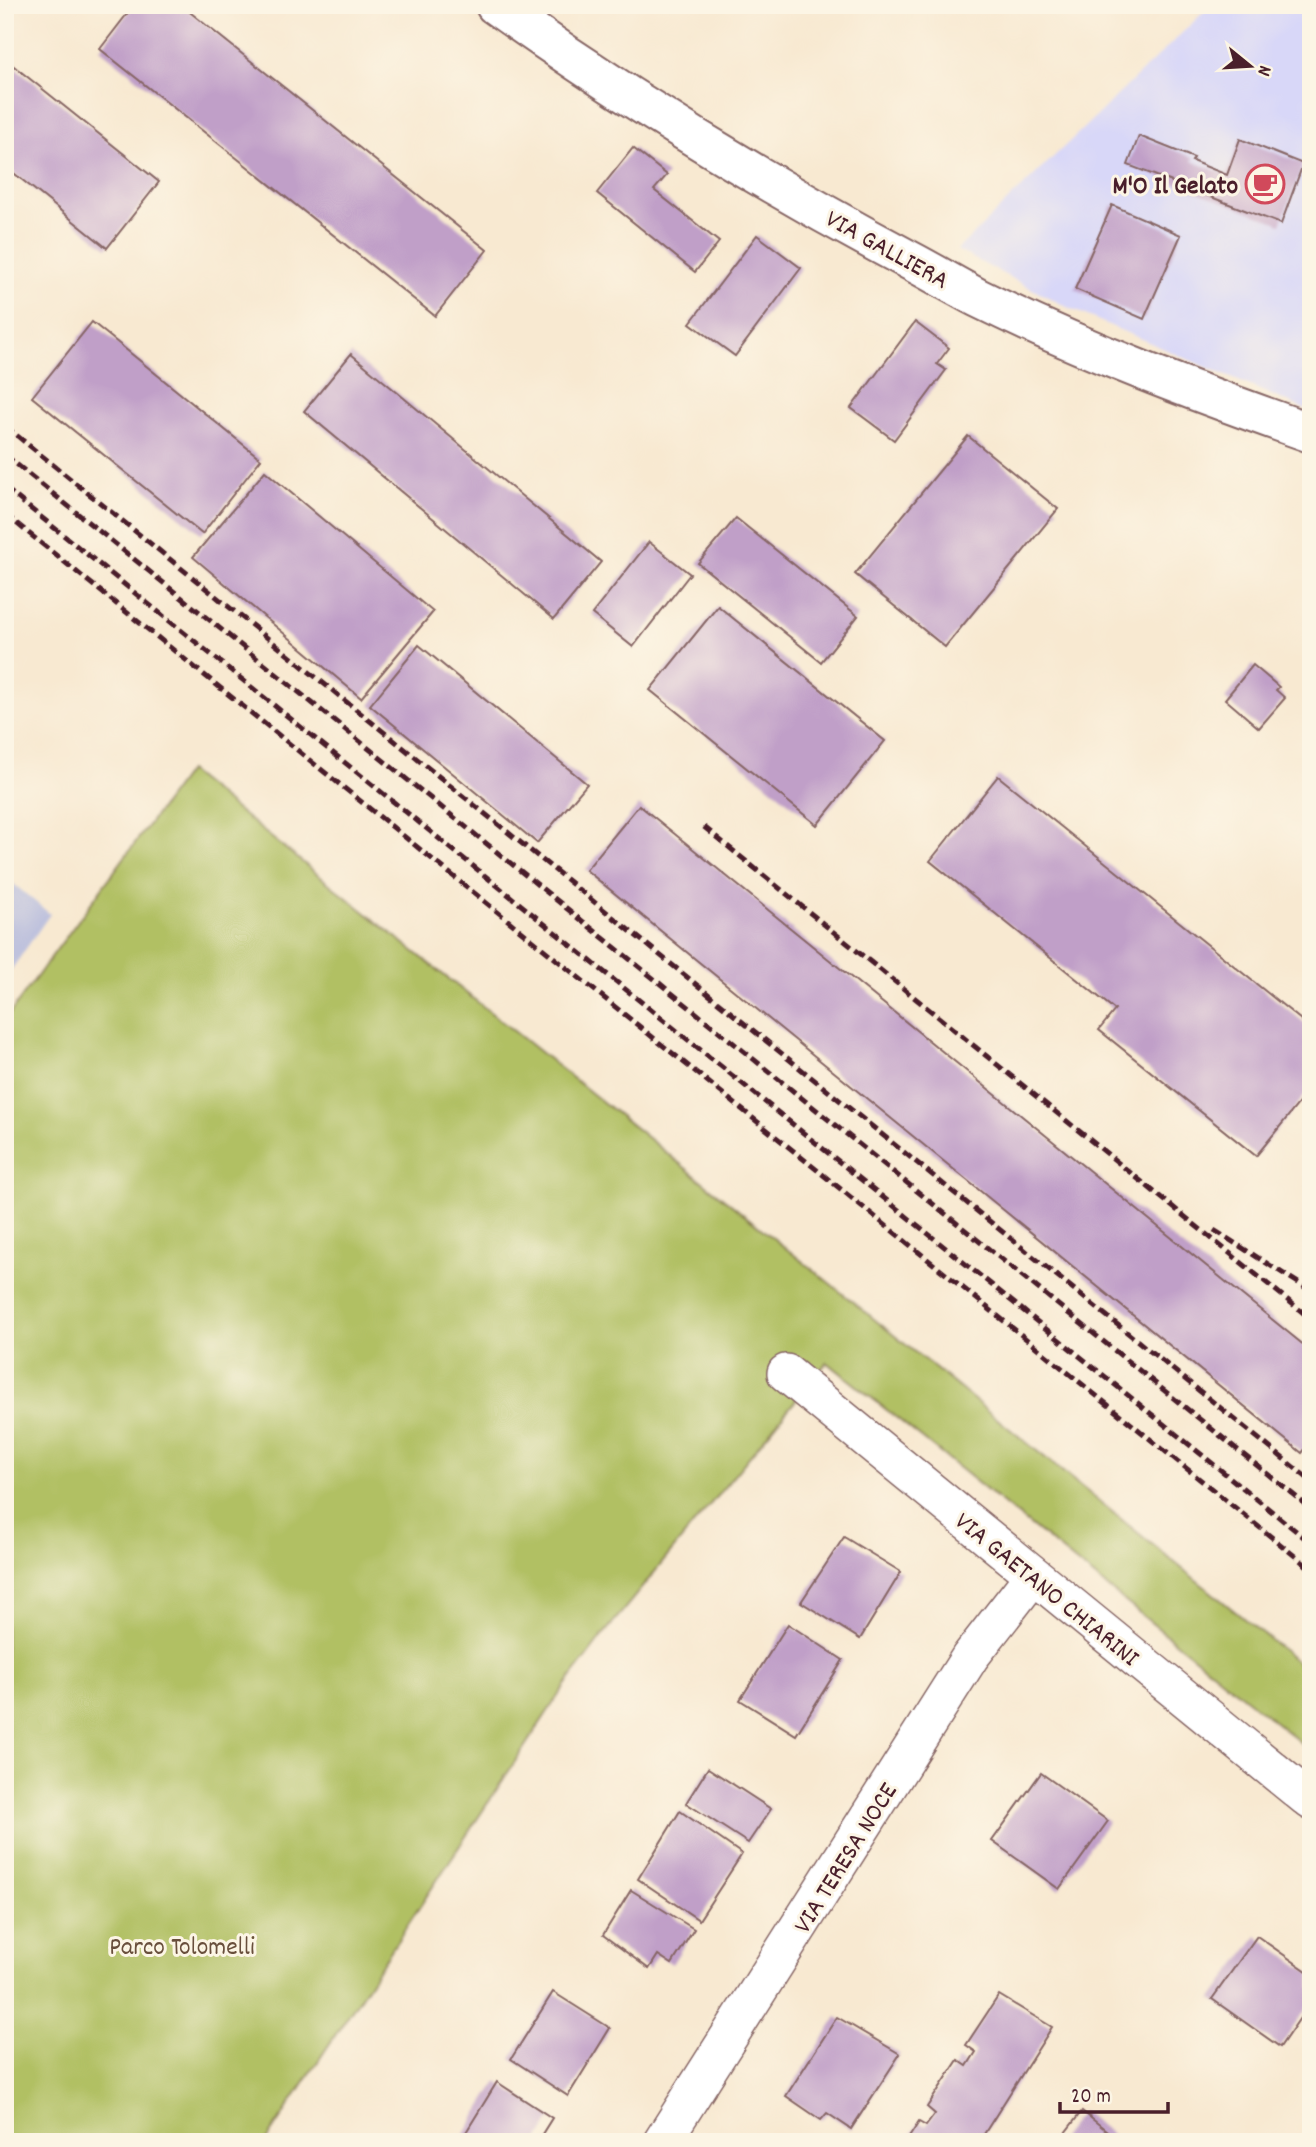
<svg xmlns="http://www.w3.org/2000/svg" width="1316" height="2147" font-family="Dekko,sans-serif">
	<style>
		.built { fill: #d8d7f8 }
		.industrial { fill: #bfc2dd }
		.green { fill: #b1c063; stroke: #7e7047; stroke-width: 2 }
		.building { fill: #c09fc8 }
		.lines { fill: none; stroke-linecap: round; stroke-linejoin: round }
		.minor-casing { stroke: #876665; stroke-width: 40 }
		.major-casing { stroke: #876665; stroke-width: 42 }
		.minor { stroke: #fff; stroke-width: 37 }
		.major { stroke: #fff; stroke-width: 38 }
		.rail { stroke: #4a1f2b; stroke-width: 5; stroke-dasharray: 10 5; stroke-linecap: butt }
		.labels { text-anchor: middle; stroke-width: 6; stroke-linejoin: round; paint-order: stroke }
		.poi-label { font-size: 26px; font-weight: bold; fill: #4a1f2b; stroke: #fcf5e5; text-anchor: end }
		.street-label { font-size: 26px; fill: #4a1f2b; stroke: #fcf5e5 }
		.park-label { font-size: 26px; fill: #694f3c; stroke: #fcf5e5 }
	</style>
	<rect width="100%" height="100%" fill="#fcf5e5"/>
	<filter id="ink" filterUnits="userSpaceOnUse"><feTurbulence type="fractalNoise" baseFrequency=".0143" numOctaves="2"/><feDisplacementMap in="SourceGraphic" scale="14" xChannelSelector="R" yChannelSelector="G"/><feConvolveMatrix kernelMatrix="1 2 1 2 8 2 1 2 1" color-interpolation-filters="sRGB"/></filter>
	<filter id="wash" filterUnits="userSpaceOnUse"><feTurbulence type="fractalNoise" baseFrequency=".00686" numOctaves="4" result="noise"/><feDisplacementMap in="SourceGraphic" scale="28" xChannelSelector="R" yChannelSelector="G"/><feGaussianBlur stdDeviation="1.57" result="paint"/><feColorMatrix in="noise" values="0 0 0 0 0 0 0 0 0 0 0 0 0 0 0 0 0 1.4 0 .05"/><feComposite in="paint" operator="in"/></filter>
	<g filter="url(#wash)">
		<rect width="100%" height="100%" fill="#f8e9d1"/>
		<!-- built -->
		<path class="built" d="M1211,5H1311V412L1069,308L957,250Z"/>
		<!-- industrial -->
		<path class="industrial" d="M5,877L50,914L5,979Z"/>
		<!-- green -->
		<path class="green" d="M188,771L832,1285L1311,1673V1751L827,1362L603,1635L564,1687L265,2142H5V1020Z"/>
		<g id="blocks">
			<!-- building -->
			<g class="building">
				<path d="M134,5H181L487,250L435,316L100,49Z"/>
				<path d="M5,59L159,182L107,248L5,166Z"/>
				<path d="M1139,136L1194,158L1192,161L1227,175L1240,139L1303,164L1281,224L1128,165Z"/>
				<path d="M633,148L667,175L654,190L719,242L695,272L597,193Z"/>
				<path d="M1112,205L1181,235L1144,319L1075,289Z"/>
				<path d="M757,235L801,268L735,356L690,323Z"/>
				<path d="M92,322L261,459L202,534L32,397Z"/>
				<path d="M915,322L949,348L937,364L946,370L894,440L851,408Z"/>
				<path d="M351,354L601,562L554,619L304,411Z"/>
				<path d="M968,436L1058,509L945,647L855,574Z"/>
				<path d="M265,471L433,612L361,698L193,557Z"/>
				<path d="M736,518L858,616L821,662L698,563Z"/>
				<path d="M649,542L690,574L633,647L592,614Z"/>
				<path d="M718,606L885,741L817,825L650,690Z"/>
				<path d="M419,645L587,784L537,843L370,705Z"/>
				<path d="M1253,665L1279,687L1276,690L1285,698L1259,728L1225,699Z"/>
				<path d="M998,776L1311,1028V1088L1256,1156L1099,1030L1115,1010L930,861Z"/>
				<path d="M639,805L1311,1351V1442L1302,1453L586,870Z"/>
				<path d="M844,1537L901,1572L860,1639L801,1602Z"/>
				<path d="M788,1624L843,1660L796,1735L740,1700Z"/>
				<path d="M708,1768L771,1809L748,1843L686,1803Z"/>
				<path d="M1041,1773L1108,1821L1059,1889L992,1841Z"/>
				<path d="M680,1811L742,1854L699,1920L638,1879Z"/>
				<path d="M631,1890L694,1929L672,1964L658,1955L649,1969L603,1935Z"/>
				<path d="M1257,1936L1311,1974V2002L1280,2047L1212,1999Z"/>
				<path d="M553,1992L610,2028L568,2096L511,2059Z"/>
				<path d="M999,1995L1052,2027L979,2142H906L919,2122L926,2126L935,2114L927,2107L958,2060L967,2066L976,2052L966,2045Z"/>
				<path d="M837,2017L900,2054L851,2129L827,2113L821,2120L786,2096Z"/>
				<path d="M497,2082L552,2118L537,2142H460Z"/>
				<path d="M1082,2111L1121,2142H1058Z"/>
			</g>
		</g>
	</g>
	<g filter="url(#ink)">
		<use href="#blocks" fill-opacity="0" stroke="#876665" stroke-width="2"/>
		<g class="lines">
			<defs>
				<g id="minor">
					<path d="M786,1373L1311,1801"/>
					<path d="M662,2142L970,1657L1033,1576"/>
				</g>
				<path id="major" d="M495,5C627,99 766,184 909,260C932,272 955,286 978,298C1085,351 1198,393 1311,433"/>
			</defs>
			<!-- minor casing -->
			<use href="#minor" class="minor-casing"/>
			<!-- major casing -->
			<use href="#major" class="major-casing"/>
			<!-- minor -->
			<use href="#minor" class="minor"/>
			<!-- major -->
			<use href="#major" class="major"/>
			<!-- rail -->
			<g class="rail">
				<path d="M5,426L1311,1481"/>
				<path d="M5,455L1311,1509"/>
				<path d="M5,488L1311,1543"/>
				<path d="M5,514L1311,1569"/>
				<path d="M704,827L1311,1319"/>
				<path d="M1214,1230L1311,1291"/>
			</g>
		</g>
	</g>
	<!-- icons -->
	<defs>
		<symbol id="cafe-ring" viewBox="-11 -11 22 22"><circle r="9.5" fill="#fcf5e5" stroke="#d1495b" stroke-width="1.5"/><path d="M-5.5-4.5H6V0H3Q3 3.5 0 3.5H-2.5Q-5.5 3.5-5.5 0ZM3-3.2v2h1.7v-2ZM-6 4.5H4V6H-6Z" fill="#d1495b"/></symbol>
	</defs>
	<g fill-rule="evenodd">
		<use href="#cafe-ring" x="1243" y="162" width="44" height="44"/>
	</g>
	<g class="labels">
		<!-- poi labels -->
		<g class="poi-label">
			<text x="1238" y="193">M'O Il Gelato</text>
		</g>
		<!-- street labels -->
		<g class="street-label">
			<text transform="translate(888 248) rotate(29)" y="9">VIA GALLIERA</text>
			<text transform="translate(1048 1588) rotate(39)" y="9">VIA GAETANO CHIARINI</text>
			<text transform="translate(844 1857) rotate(-58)" y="9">VIA TERESA NOCE</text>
		</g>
		<!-- park labels -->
		<g class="park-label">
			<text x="182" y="1954">Parco Tolomelli</text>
		</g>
	</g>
	<!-- margin -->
	<rect width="1316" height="2147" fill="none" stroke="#fcf5e5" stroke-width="28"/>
	<!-- north arrow -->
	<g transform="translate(1250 66) rotate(108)" stroke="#fcf5e5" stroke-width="5" paint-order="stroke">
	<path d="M0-5L12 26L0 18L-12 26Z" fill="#4a1f2b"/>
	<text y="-10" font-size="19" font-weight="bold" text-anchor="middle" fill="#4a1f2b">N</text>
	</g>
	<!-- scale -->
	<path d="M1060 2102v10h108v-10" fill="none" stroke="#4a1f2b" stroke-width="3.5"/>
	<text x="1071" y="2102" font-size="21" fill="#4a1f2b" stroke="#fcf5e5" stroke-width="5" paint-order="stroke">20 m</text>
</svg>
